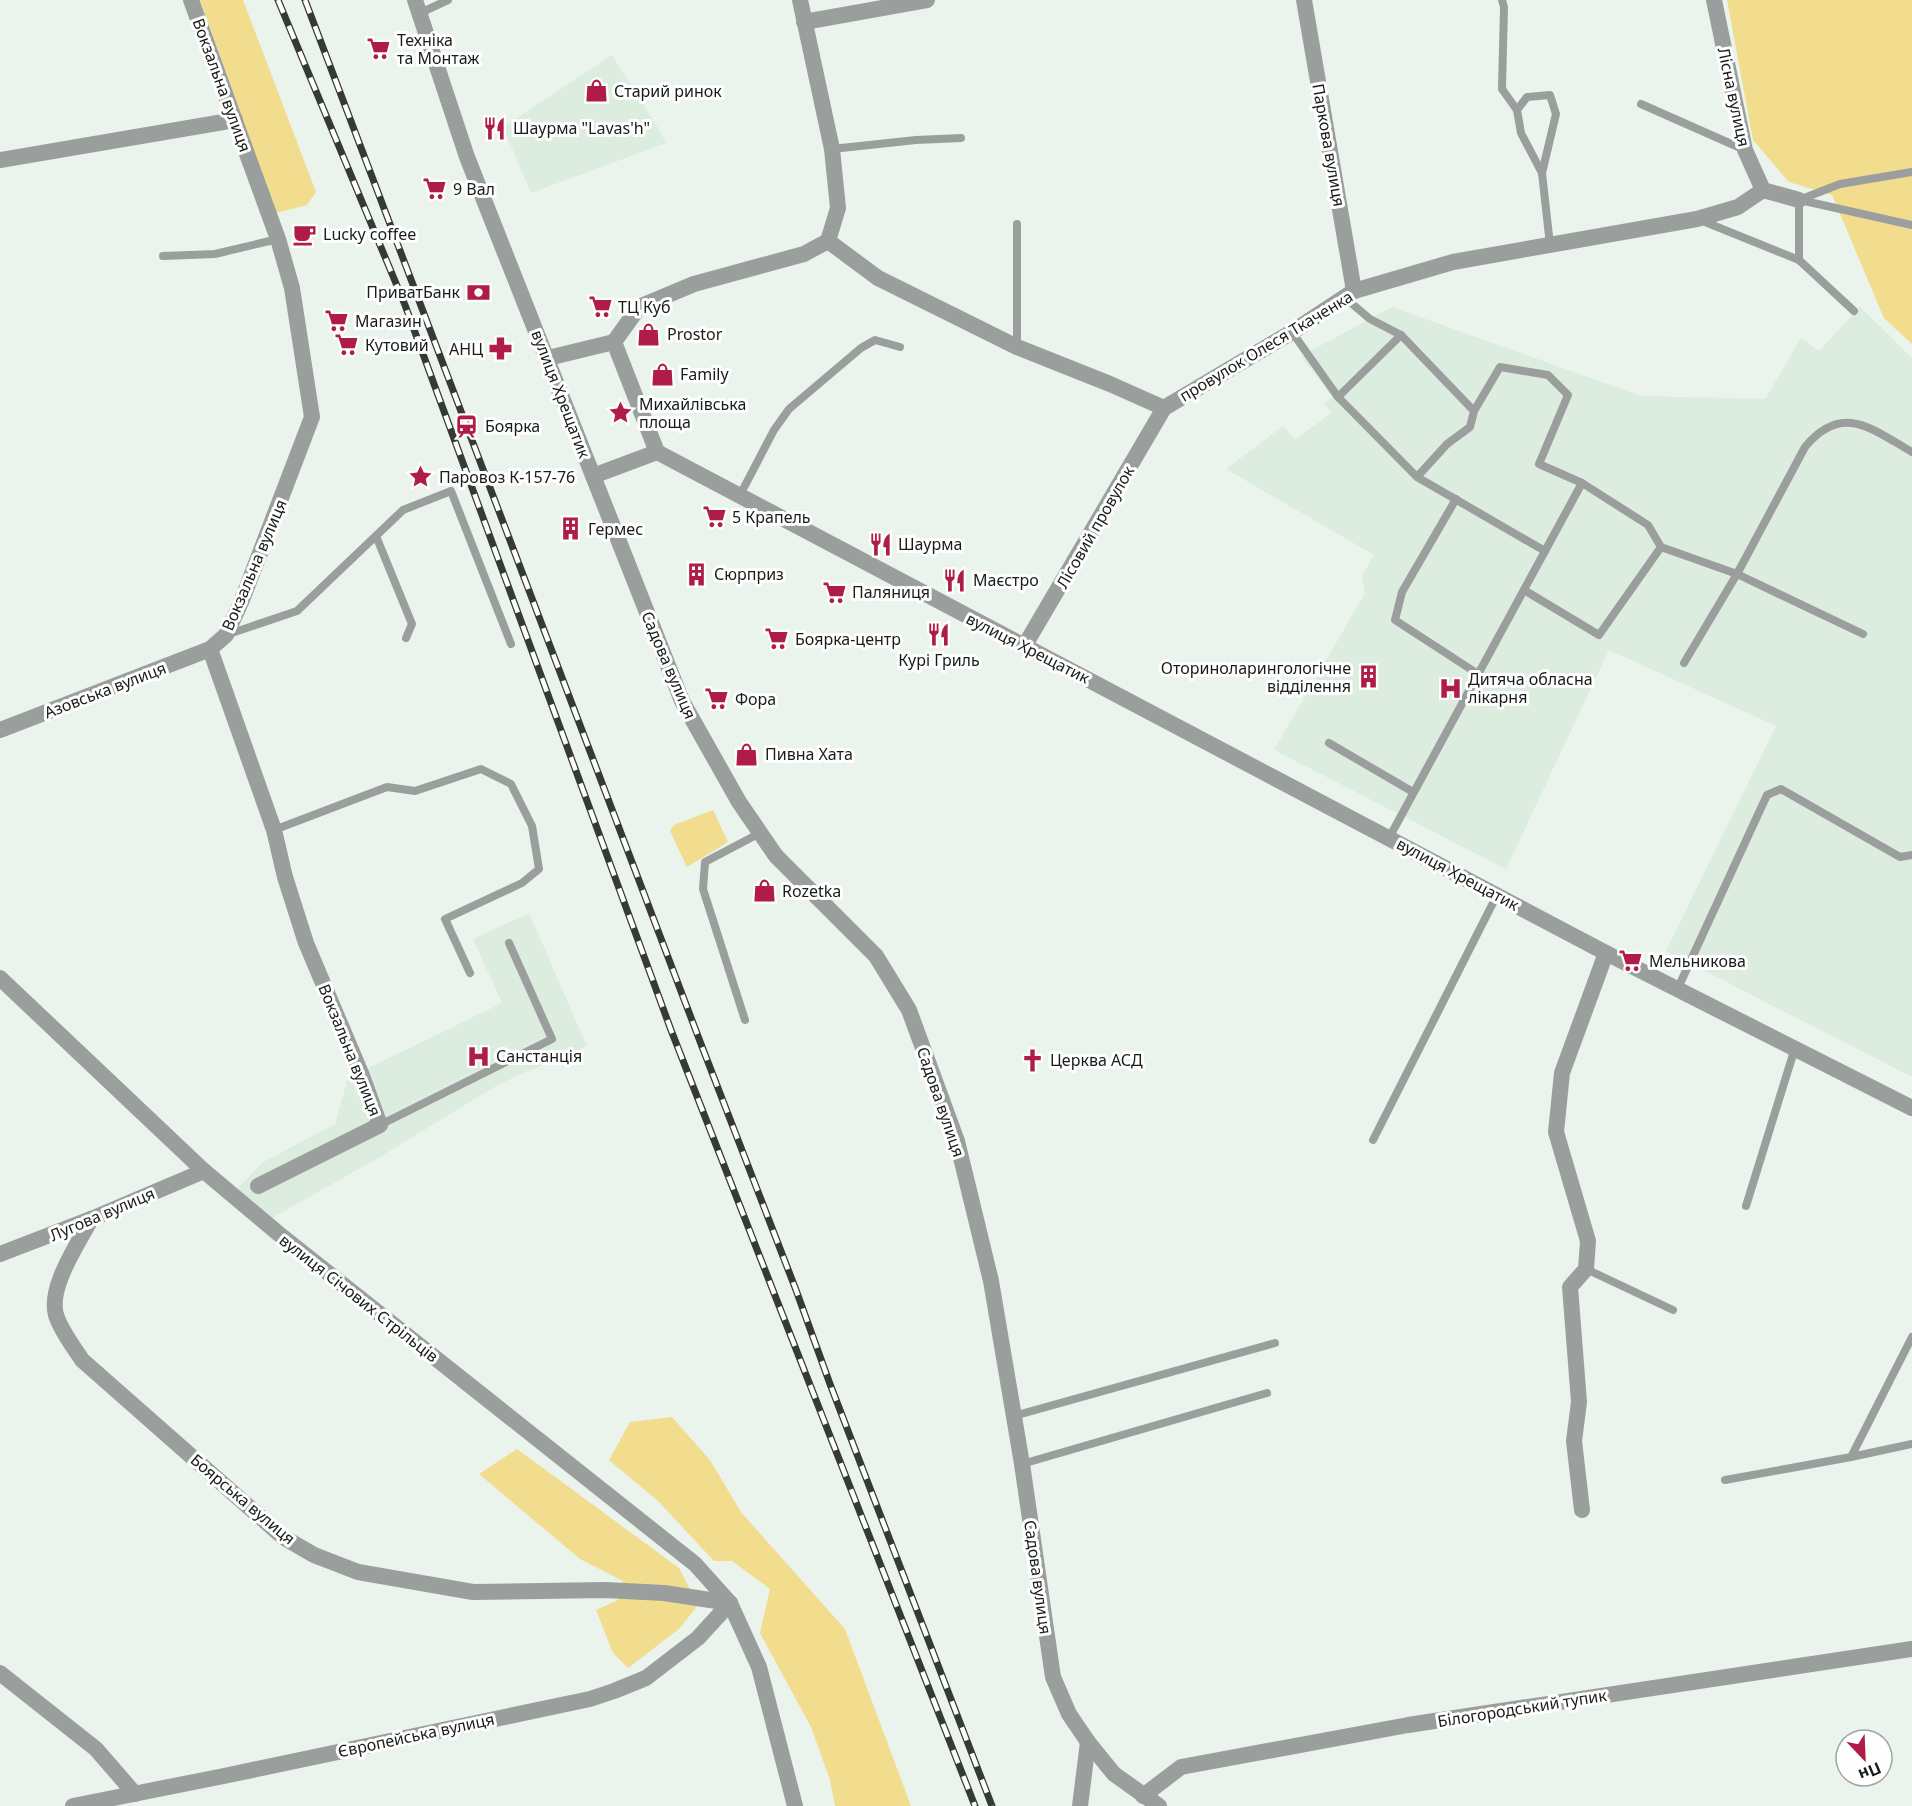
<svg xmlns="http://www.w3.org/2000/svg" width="1912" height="1806" font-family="'Noto Sans',sans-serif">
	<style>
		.built { fill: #dcecde }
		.green { fill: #f2dc8e }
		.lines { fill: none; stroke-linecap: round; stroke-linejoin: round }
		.service { stroke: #9a9f9e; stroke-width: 8 }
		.minor { stroke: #9a9f9e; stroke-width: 16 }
		.tertiary { stroke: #9a9f9e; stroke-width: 16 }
		.rail-casing { stroke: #353a36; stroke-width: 7 }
		.rail { stroke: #fefefe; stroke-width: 4.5; stroke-dasharray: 14; stroke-linecap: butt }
		.labels { text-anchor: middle; stroke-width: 6; stroke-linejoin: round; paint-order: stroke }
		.poi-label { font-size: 16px; fill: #191d1a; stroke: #fefefe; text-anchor: start }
		.street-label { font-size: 16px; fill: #191d1a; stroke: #fefefe }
	</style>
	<rect width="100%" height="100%" fill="#eaf4ec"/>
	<!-- built -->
	<g class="built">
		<path d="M612,55L658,128L666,143L531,193L503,127Z"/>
		<path d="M1392,307L1641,396L1765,399L1801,338L1819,351L1860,307L1912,358V1077L1666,951L1776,726L1609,650L1506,869L1274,750L1365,593L1362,576L1374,555L1226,469L1283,426L1295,440L1331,413L1324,403L1332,397L1301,356Z"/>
		<path d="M529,913L587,1046L501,1083L380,1157L272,1218L235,1191L262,1163L335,1124L348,1078L502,1003L473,939Z"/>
	</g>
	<!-- green -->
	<g class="green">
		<path d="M200,0H243L316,192L307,205L276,213Z"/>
		<path d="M1727,0H1912V344L1884,318L1832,195L1789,182L1753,140Z"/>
		<path d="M713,810L728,842L687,867L670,831L674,825Z"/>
		<path d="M672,1417L710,1460L741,1512L845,1629L911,1806H835L830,1780L811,1727L760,1633L770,1589L732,1561H714L658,1501L609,1460L630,1422Z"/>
		<path d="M517,1449L679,1568L698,1605L679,1629L628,1668L613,1653L596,1610L618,1600L623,1581L580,1559L479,1474Z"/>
	</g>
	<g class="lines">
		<!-- service -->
		<g class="service">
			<path d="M1502,0L1504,7L1502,89L1517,110L1521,133L1542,173L1550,245"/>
			<path d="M420,13L448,0"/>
			<path d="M1641,104L1745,150"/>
			<path d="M1517,110L1527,97L1550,95L1556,114L1542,173"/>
			<path d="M832,149L916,140L961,138"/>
			<path d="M1799,200L1840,184L1912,172"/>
			<path d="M1799,200V260"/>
			<path d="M1800,200L1912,225"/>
			<path d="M1700,220L1799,260L1854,311"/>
			<path d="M163,256L215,254L278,239"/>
			<path d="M1344,297L1370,319L1401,335"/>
			<path d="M1292,332L1338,397"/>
			<path d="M1017,347V224"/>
			<path d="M1474,411L1500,367L1548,375L1568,395L1539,464L1582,483L1648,525L1661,547L1737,574L1863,634"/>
			<path d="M1417,477L1447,444L1470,427L1474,411L1401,335L1338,397L1417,477L1545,551"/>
			<path d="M739,497L774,430L789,409L861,348L875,340L900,347"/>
			<path d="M1456,499L1402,592L1395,620L1478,674"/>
			<path d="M376,536L412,624L406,638"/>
			<path d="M1524,590L1599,635L1661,547"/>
			<path d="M226,635L297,611L403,510L451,491L511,644"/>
			<path d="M1684,663L1737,574L1805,447C1842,402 1872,429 1912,452"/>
			<path d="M1329,743L1413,792"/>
			<path d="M274,830L387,787L415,791L481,769L511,784L532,826L539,869L522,883L445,919L470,973"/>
			<path d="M1389,838L1582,483"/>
			<path d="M1678,988L1767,795L1781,789L1900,857L1912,855"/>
			<path d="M745,1020L703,889L705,862L760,833"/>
			<path d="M380,1125L552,1039L509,943"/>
			<path d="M1373,1140L1497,895"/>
			<path d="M1746,1206L1795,1048"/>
			<path d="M1586,1269L1673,1310"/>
			<path d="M1014,1416L1275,1343"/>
			<path d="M1851,1457L1912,1444"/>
			<path d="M1022,1464L1267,1393"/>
			<path d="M1725,1480L1851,1457L1912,1337"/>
		</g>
		<!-- minor -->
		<g class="minor">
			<path d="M191,0L278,239L292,288L312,417L242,600L226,635L210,649L274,830L285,877L306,943L361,1073L380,1125L258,1186"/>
			<path d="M800,0L832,149L838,208L828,241"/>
			<path d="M1304,0L1354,291"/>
			<path d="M1714,0L1745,150L1763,190L1799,200"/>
			<path d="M804,22L927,0"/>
			<path d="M0,160L235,120"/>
			<path d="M828,241L878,278L1017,347L1110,384L1164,408L1292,332L1354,291L1453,262L1697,219L1738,207L1763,190"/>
			<path d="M614,342L639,307L694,284L804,254L828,241"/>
			<path d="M548,358L614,342L657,452"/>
			<path d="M593,476L657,452L1606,953L1912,1108"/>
			<path d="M1025,645L1164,408"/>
			<path d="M0,730L210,649"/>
			<path d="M0,978L204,1171L279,1234L695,1564L730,1603L759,1667L795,1806"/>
			<path d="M91,1219C78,1244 48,1287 56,1315C61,1331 73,1346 82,1360L283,1537L314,1555L358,1572L473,1592L605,1590L664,1593L730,1603"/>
			<path d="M0,1254L91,1219L204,1171"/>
			<path d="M1582,1510L1574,1441L1579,1402L1570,1287L1586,1269L1588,1241L1556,1132L1562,1073L1606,953"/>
			<path d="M0,1673L96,1749L135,1794"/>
			<path d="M1143,1796L1181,1767L1408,1725L1912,1649"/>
			<path d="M73,1806L224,1776L590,1699L614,1691L646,1678L698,1638L730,1603"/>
			<path d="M1080,1806L1088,1742"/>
		</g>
		<!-- tertiary -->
		<path class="tertiary" d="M415,0L467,157L682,701L739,802L776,856L876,956L909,1010L957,1141L991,1281L1022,1464L1053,1677L1069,1714L1088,1742L1114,1774L1159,1806"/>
		<defs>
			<g id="rail">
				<path d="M278,0L405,305L671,1030L975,1806"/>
				<path d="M305,0L701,1044L796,1290L830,1384L992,1806"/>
			</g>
		</defs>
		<!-- rail casing -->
		<use href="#rail" class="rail-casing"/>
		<!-- rail -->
		<use href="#rail" class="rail"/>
	</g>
	<!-- icons -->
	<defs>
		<symbol id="supermarket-bare" viewBox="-9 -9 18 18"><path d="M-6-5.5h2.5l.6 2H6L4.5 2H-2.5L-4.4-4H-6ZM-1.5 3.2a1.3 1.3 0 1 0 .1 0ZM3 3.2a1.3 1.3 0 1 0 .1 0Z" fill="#af1c48" stroke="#fefefe" stroke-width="2.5" paint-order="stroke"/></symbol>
		<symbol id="shop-bare" viewBox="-9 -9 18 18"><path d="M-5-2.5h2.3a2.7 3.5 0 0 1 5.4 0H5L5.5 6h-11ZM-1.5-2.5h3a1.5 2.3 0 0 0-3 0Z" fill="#af1c48" stroke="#fefefe" stroke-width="2.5" paint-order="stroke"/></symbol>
		<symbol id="restaurant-bare" viewBox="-9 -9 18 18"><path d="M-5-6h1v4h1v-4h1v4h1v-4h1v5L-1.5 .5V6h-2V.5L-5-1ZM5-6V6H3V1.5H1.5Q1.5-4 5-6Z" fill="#af1c48" stroke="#fefefe" stroke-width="2.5" paint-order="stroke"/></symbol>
		<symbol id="cafe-bare" viewBox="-9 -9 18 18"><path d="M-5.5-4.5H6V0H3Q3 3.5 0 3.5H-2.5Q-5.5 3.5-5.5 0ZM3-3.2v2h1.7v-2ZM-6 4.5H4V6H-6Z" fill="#af1c48" stroke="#fefefe" stroke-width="2.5" paint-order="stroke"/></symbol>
		<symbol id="bank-bare" viewBox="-9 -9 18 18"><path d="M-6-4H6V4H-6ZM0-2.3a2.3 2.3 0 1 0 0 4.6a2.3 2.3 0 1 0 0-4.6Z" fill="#af1c48" stroke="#fefefe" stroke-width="2.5" paint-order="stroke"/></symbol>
		<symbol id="pharmacy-bare" viewBox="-9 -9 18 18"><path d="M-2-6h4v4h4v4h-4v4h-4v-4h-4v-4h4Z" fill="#af1c48" stroke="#fefefe" stroke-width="2.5" paint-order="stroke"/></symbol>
		<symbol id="sight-bare" viewBox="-9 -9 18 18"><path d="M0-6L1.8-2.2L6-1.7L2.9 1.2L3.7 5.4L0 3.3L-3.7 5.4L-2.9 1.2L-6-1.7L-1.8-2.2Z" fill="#af1c48" stroke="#fefefe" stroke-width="2.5" paint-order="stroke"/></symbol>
		<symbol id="station-bare" viewBox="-9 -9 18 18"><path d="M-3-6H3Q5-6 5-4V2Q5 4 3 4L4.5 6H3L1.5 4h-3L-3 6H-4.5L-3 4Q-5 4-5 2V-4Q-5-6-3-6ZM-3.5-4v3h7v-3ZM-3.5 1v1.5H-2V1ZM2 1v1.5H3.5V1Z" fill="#af1c48" stroke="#fefefe" stroke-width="2.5" paint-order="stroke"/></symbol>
		<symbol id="building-bare" viewBox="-9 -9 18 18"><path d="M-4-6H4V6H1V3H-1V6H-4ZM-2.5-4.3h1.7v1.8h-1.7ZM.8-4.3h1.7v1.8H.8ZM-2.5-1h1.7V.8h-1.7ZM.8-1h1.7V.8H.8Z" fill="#af1c48" stroke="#fefefe" stroke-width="2.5" paint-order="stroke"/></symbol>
		<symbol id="hospital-bare" viewBox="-9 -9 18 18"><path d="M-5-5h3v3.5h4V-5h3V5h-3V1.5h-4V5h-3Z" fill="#af1c48" stroke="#fefefe" stroke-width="2.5" paint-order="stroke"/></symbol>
		<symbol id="church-bare" viewBox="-9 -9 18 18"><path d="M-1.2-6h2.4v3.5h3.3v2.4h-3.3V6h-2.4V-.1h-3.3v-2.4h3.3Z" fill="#af1c48" stroke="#fefefe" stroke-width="2.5" paint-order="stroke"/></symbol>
	</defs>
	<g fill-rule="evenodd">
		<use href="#supermarket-bare" x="362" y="32" width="33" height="33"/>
		<use href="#shop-bare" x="580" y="74" width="33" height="33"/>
		<use href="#restaurant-bare" x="478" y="112" width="33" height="33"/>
		<use href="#supermarket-bare" x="418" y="172" width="33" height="33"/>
		<use href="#cafe-bare" x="288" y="218" width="33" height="33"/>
		<use href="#bank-bare" x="462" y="276" width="33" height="33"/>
		<use href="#supermarket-bare" x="584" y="290" width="33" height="33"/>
		<use href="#supermarket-bare" x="320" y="304" width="33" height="33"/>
		<use href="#shop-bare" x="632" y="318" width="33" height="33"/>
		<use href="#supermarket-bare" x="330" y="328" width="33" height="33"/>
		<use href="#pharmacy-bare" x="484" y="332" width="33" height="33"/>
		<use href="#shop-bare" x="646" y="358" width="33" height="33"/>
		<use href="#sight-bare" x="604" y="396" width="33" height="33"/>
		<use href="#station-bare" x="450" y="410" width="33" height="33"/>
		<use href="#sight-bare" x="404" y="460" width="33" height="33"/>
		<use href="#supermarket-bare" x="698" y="500" width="33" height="33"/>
		<use href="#building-bare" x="554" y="512" width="33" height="33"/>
		<use href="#restaurant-bare" x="864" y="528" width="33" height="33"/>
		<use href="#building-bare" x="680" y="558" width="33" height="33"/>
		<use href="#restaurant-bare" x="938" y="564" width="33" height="33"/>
		<use href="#supermarket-bare" x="818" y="576" width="33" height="33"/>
		<use href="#restaurant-bare" x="922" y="618" width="33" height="33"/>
		<use href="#supermarket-bare" x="760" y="622" width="33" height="33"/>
		<use href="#building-bare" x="1352" y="660" width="33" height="33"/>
		<use href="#hospital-bare" x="1434" y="672" width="33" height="33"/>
		<use href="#supermarket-bare" x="700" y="682" width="33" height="33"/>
		<use href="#shop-bare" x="730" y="738" width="33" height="33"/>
		<use href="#shop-bare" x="748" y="874" width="33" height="33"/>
		<use href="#supermarket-bare" x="1614" y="944" width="33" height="33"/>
		<use href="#hospital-bare" x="462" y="1040" width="33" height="33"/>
		<use href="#church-bare" x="1016" y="1044" width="33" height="33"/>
	</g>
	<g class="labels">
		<!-- poi labels -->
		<g class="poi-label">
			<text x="397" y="46">Техніка<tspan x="397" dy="18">та Монтаж</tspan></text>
			<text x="614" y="97">Старий ринок</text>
			<text x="513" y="134">Шаурма "Lavas'h"</text>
			<text x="453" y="195">9 Вал</text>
			<text x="323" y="240">Lucky coffee</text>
			<text x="460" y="298" text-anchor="end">ПриватБанк</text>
			<text x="618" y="313">ТЦ Куб</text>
			<text x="355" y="327">Магазин</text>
			<text x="667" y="340">Prostor</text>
			<text x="365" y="351">Кутовий</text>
			<text x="483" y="355" text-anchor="end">АНЦ</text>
			<text x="680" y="380">Family</text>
			<text x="639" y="410">Михайлівська<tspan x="639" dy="18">площа</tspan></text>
			<text x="485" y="432">Боярка</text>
			<text x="439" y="483">Паровоз К-157-76</text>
			<text x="732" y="523">5 Крапель</text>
			<text x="588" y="535">Гермес</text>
			<text x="898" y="550">Шаурма</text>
			<text x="714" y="580">Сюрприз</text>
			<text x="973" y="586">Маєстро</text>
			<text x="852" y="598">Паляниця</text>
			<text x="795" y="645">Боярка-центр</text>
			<text x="939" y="666" text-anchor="middle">Курі Гриль</text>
			<text x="1351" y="674" text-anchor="end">Оториноларингологічне<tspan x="1351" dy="18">відділення</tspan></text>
			<text x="1468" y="685">Дитяча обласна<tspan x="1468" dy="18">лікарня</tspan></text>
			<text x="735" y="705">Фора</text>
			<text x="765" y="760">Пивна Хата</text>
			<text x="782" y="897">Rozetka</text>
			<text x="1649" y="967">Мельникова</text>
			<text x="496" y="1062">Санстанція</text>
			<text x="1050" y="1066">Церква АСД</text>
		</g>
		<!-- street labels -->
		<g class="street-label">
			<text transform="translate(222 85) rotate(70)" y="6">Вокзальна вулиця</text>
			<text transform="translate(1734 97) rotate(78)" y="6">Лісна вулиця</text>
			<text transform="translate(1329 145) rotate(80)" y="6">Паркова вулиця</text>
			<text transform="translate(1266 346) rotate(-31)" y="6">провулок Олеся Ткаченка</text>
			<text transform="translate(561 394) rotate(69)" y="6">вулиця Хрещатик</text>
			<text transform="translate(1095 527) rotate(-60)" y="6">Лісовий провулок</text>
			<text transform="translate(254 565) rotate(-67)" y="6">Вокзальна вулиця</text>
			<text transform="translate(1028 648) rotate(27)" y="6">вулиця Хрещатик</text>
			<text transform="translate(669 665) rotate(67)" y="6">Садова вулиця</text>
			<text transform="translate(105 690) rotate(-21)" y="6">Азовська вулиця</text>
			<text transform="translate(1458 874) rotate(28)" y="6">вулиця Хрещатик</text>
			<text transform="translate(350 1050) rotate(68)" y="6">Вокзальна вулиця</text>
			<text transform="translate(941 1102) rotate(71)" y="6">Садова вулиця</text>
			<text transform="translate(102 1214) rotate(-23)" y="6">Лугова вулиця</text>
			<text transform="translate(359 1298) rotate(38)" y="6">вулиця Січових Стрільців</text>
			<text transform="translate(243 1499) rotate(40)" y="6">Боярська вулиця</text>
			<text transform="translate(1038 1577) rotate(82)" y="6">Садова вулиця</text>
			<text transform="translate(1522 1708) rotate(-9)" y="6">Білогородський тупик</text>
			<text transform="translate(416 1735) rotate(-12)" y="6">Європейська вулиця</text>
		</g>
	</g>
	<!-- north arrow -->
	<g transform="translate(1864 1758) rotate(157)"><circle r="28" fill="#fefefe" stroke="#a2a4a3" stroke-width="1.5"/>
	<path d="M0-4.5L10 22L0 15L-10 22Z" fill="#af1c48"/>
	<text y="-9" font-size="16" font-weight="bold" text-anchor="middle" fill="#191d1a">Пн</text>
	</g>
</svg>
